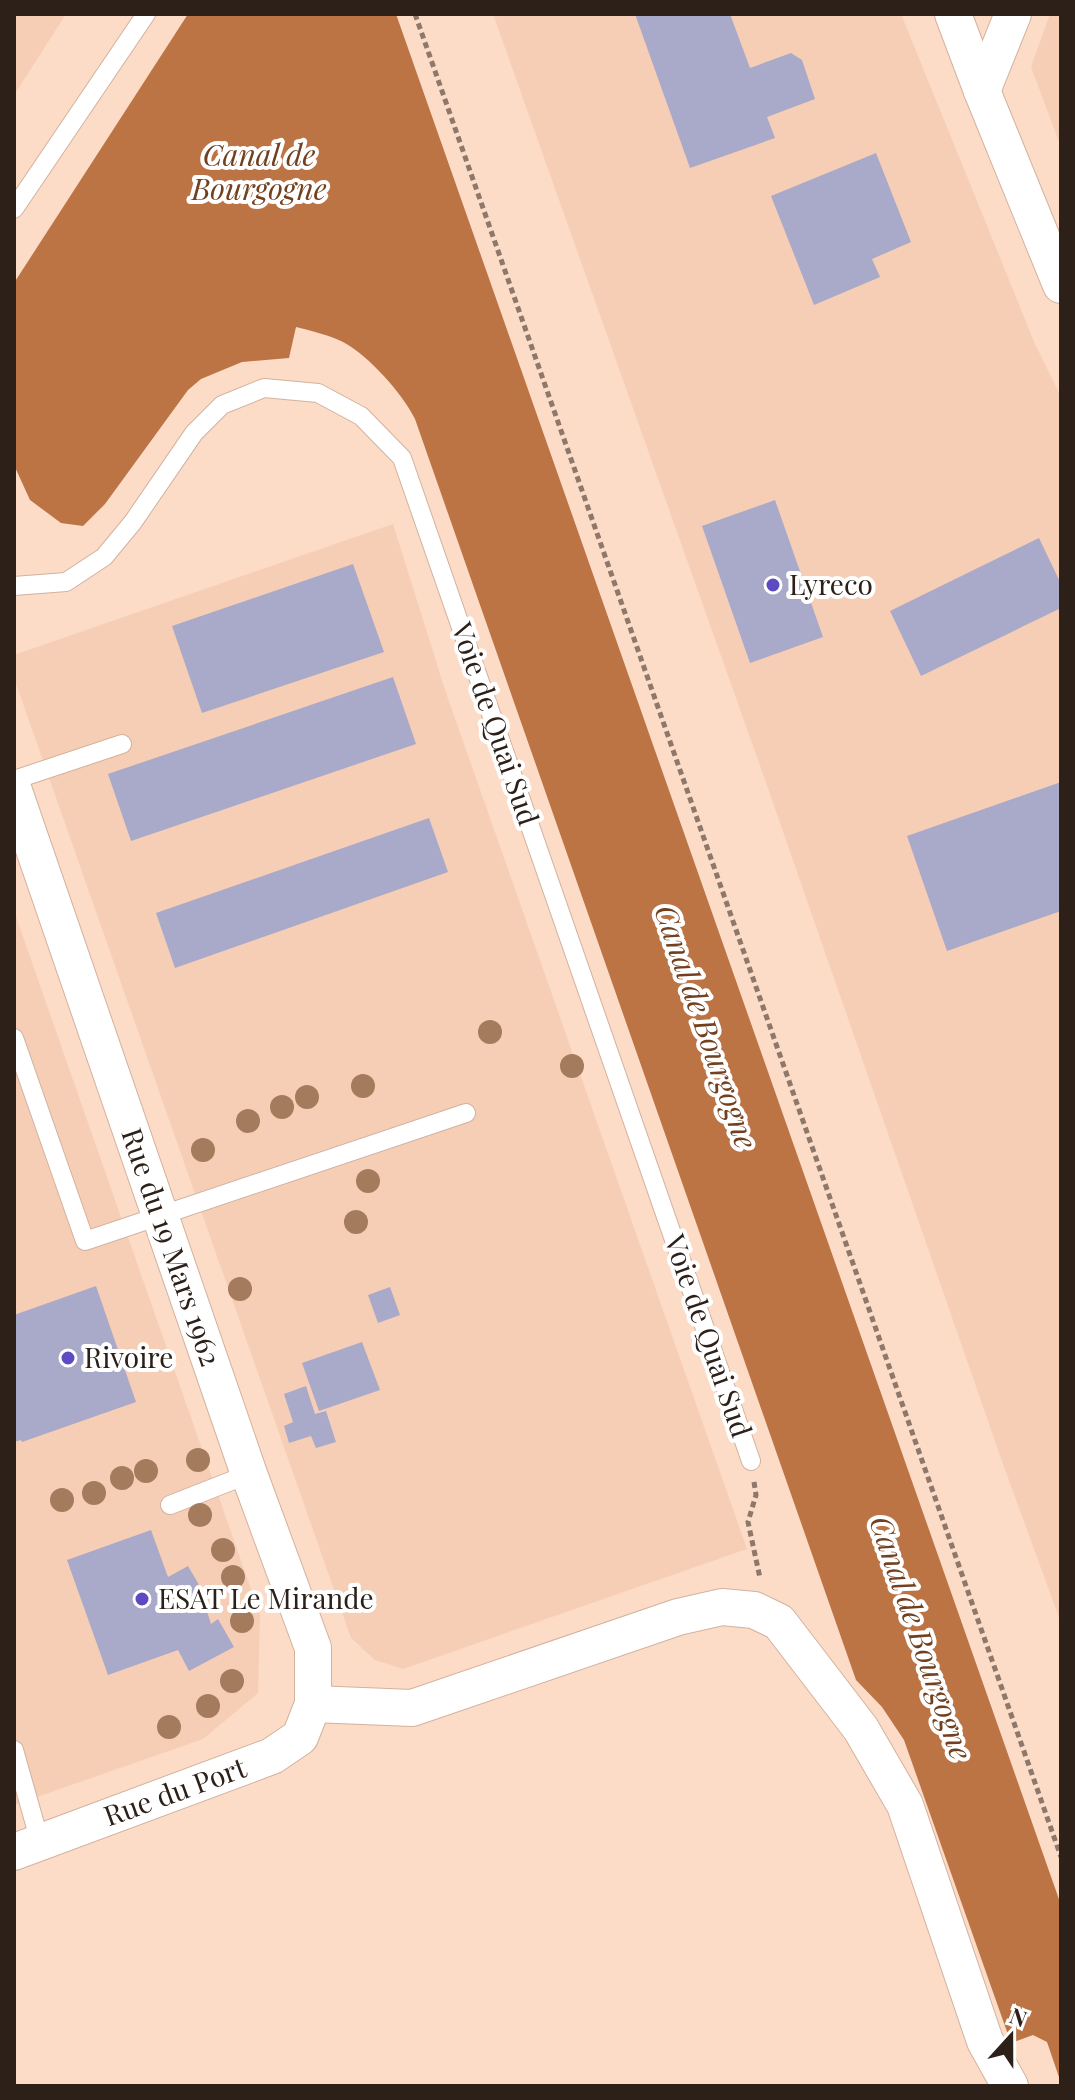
<svg xmlns="http://www.w3.org/2000/svg" width="1075" height="2100" font-family="'Playfair Display',serif">
	<style>
		.built { fill: #f6ceb6 }
		.water { fill: #bc7445 }
		.pier { fill: #fcdbc7 }
		.building { fill: #a9a9c9 }
		.lines { fill: none; stroke-linecap: round; stroke-linejoin: round }
		.service-casing { stroke: #d2b29f; stroke-width: 20 }
		.minor-casing { stroke: #d2b29f; stroke-width: 38 }
		.path { stroke: #8e786b; stroke-width: 5; stroke-dasharray: 6 4; stroke-linecap: butt }
		.service { stroke: #fff; stroke-width: 18 }
		.minor { stroke: #fff; stroke-width: 36 }
		.tree { fill: #a47b5d }
		.poi-dot { fill: #5e4ac3; stroke: #fff; stroke-width: 3 }
		.labels { text-anchor: middle; stroke-width: 8; stroke-linejoin: round; paint-order: stroke }
		.poi-label { font-size: 28px; fill: #2c2019; stroke: #fff; text-anchor: start }
		.street-label { font-size: 28px; fill: #2c2019; stroke: #fff }
		.water-label { font-size: 30px; font-style: italic; fill: #72401e; stroke: #fff }
	</style>
	<rect width="100%" height="100%" fill="#fcdbc7"/>
	<!-- built -->
	<g class="built">
		<path d="M14,14H66L14,95Z"/>
		<path d="M493,14H901L1035,344L1061,397V1623L1003,1464L763,774Z"/>
		<path d="M1050,14H1061V147L1031,67Z"/>
		<path d="M393,524L446,693L747,1549L403,1669L375,1660L351,1638L14,678V655Z"/>
		<path d="M14,911L260,1615L258,1693L203,1739L14,1805Z"/>
	</g>
	<!-- water -->
	<path class="water" d="M172,14H396L1061,1905V2083L1047,2042L1033,2035L1011,2043L904,1740L882,1707L856,1680L415,419C403,394 368,355 343,342C329,335 312,331 296,327L289,358L242,362L201,379L188,390L105,504L83,526L61,523L30,500L14,465V257Z"/>
	<!-- pier -->
	<path class="pier" d="M167,14H188L14,283V250Z"/>
	<!-- building -->
	<g class="building">
		<path d="M635,14H730L750,68L791,53L802,60L815,99L767,117L775,138L690,168Z"/>
		<path d="M876,153L911,242L872,259L880,277L814,305L771,196Z"/>
		<path d="M775,500L823,637L750,663L702,526Z"/>
		<path d="M1039,538L1061,584V608L921,676L890,611Z"/>
		<path d="M353,564L384,652L202,713L172,626Z"/>
		<path d="M393,677L416,744L131,841L108,774Z"/>
		<path d="M1061,782V911L947,951L907,836Z"/>
		<path d="M429,818L448,872L175,968L156,913Z"/>
		<path d="M96,1286L136,1402L22,1442L21,1440L14,1442V1315Z"/>
		<path d="M390,1287L400,1315L378,1323L368,1295Z"/>
		<path d="M362,1342L380,1390L319,1411L302,1363Z"/>
		<path d="M306,1386L315,1414L326,1411L336,1442L316,1448L311,1436L289,1443L284,1426L293,1422L284,1394Z"/>
		<path d="M151,1530L168,1577L188,1566L198,1583L211,1624L218,1619L234,1647L189,1671L178,1650L108,1675L67,1560Z"/>
	</g>
	<g class="lines">
		<defs>
			<g id="service">
				<path d="M14,209L146,14"/>
				<path d="M14,586L66,582L104,557L133,522L194,433L222,405L264,388L318,393L361,416L402,458L751,1461"/>
				<path d="M14,780L122,744"/>
				<path d="M14,1038L85,1241L466,1113"/>
				<path d="M170,1505L249,1474"/>
				<path d="M14,1750L40,1842"/>
			</g>
			<g id="minor">
				<path d="M953,14L982,91L1061,285"/>
				<path d="M982,91L1013,14"/>
				<path d="M14,791L249,1474L313,1648V1704L300,1737L272,1756L14,1852"/>
				<path d="M313,1704L412,1708L678,1617L722,1607L754,1610L779,1622L861,1729L905,1805L985,2041L1010,2086"/>
			</g>
		</defs>
		<!-- service casing -->
		<use href="#service" class="service-casing"/>
		<!-- minor casing -->
		<use href="#minor" class="minor-casing"/>
		<!-- path -->
		<g class="path">
			<path d="M415,14L1061,1857"/>
			<path d="M754,1482L756,1495L748,1522L760,1578"/>
		</g>
		<!-- service -->
		<use href="#service" class="service"/>
		<!-- minor -->
		<use href="#minor" class="minor"/>
	</g>
	<!-- trees -->
	<g class="tree">
		<circle cx="490" cy="1032" r="12"/>
		<circle cx="572" cy="1066" r="12"/>
		<circle cx="363" cy="1086" r="12"/>
		<circle cx="307" cy="1097" r="12"/>
		<circle cx="282" cy="1107" r="12"/>
		<circle cx="248" cy="1121" r="12"/>
		<circle cx="203" cy="1150" r="12"/>
		<circle cx="368" cy="1181" r="12"/>
		<circle cx="356" cy="1222" r="12"/>
		<circle cx="240" cy="1289" r="12"/>
		<circle cx="198" cy="1460" r="12"/>
		<circle cx="146" cy="1471" r="12"/>
		<circle cx="122" cy="1478" r="12"/>
		<circle cx="94" cy="1493" r="12"/>
		<circle cx="62" cy="1500" r="12"/>
		<circle cx="200" cy="1515" r="12"/>
		<circle cx="223" cy="1550" r="12"/>
		<circle cx="233" cy="1577" r="12"/>
		<circle cx="242" cy="1621" r="12"/>
		<circle cx="232" cy="1681" r="12"/>
		<circle cx="208" cy="1706" r="12"/>
		<circle cx="169" cy="1727" r="12"/>
	</g>
	<!-- markers -->
	<g class="poi-dot">
		<circle cx="773" cy="585" r="8"/>
		<circle cx="68" cy="1358" r="8"/>
		<circle cx="142" cy="1599" r="8"/>
	</g>
	<g class="labels">
		<!-- poi labels -->
		<g class="poi-label">
			<text x="789" y="595">Lyreco</text>
			<text x="84" y="1368">Rivoire</text>
			<text x="158" y="1609">ESAT Le Mirande</text>
		</g>
		<!-- street labels -->
		<g class="street-label">
			<text transform="translate(495 724) rotate(71)" y="10">Voie de Quai Sud</text>
			<text transform="translate(171 1247) rotate(71)" y="10">Rue du 19 Mars 1962</text>
			<text transform="translate(708 1336) rotate(71)" y="10">Voie de Quai Sud</text>
			<text transform="translate(175 1792) rotate(-20)" y="10">Rue du Port</text>
		</g>
		<!-- water labels -->
		<g class="water-label">
			<text x="259" y="166">Canal de<tspan x="259" dy="34">Bourgogne</tspan></text>
			<text transform="translate(705 1027) rotate(71)" y="10">Canal de Bourgogne</text>
			<text transform="translate(920 1638) rotate(71)" y="10">Canal de Bourgogne</text>
		</g>
	</g>
	<!-- border -->
	<rect width="1075" height="2100" fill="none" stroke="#2c2019" stroke-width="32"/>
	<!-- north arrow -->
	<g transform="translate(1011 2036) rotate(21)" stroke="#ffffff" stroke-width="6" paint-order="stroke">
	<path d="M0-6L14 30L0 20L-14 30Z" fill="#2c2019"/>
	<text y="-12" font-size="22" font-weight="bold" text-anchor="middle" fill="#2c2019">N</text>
	</g>
</svg>
